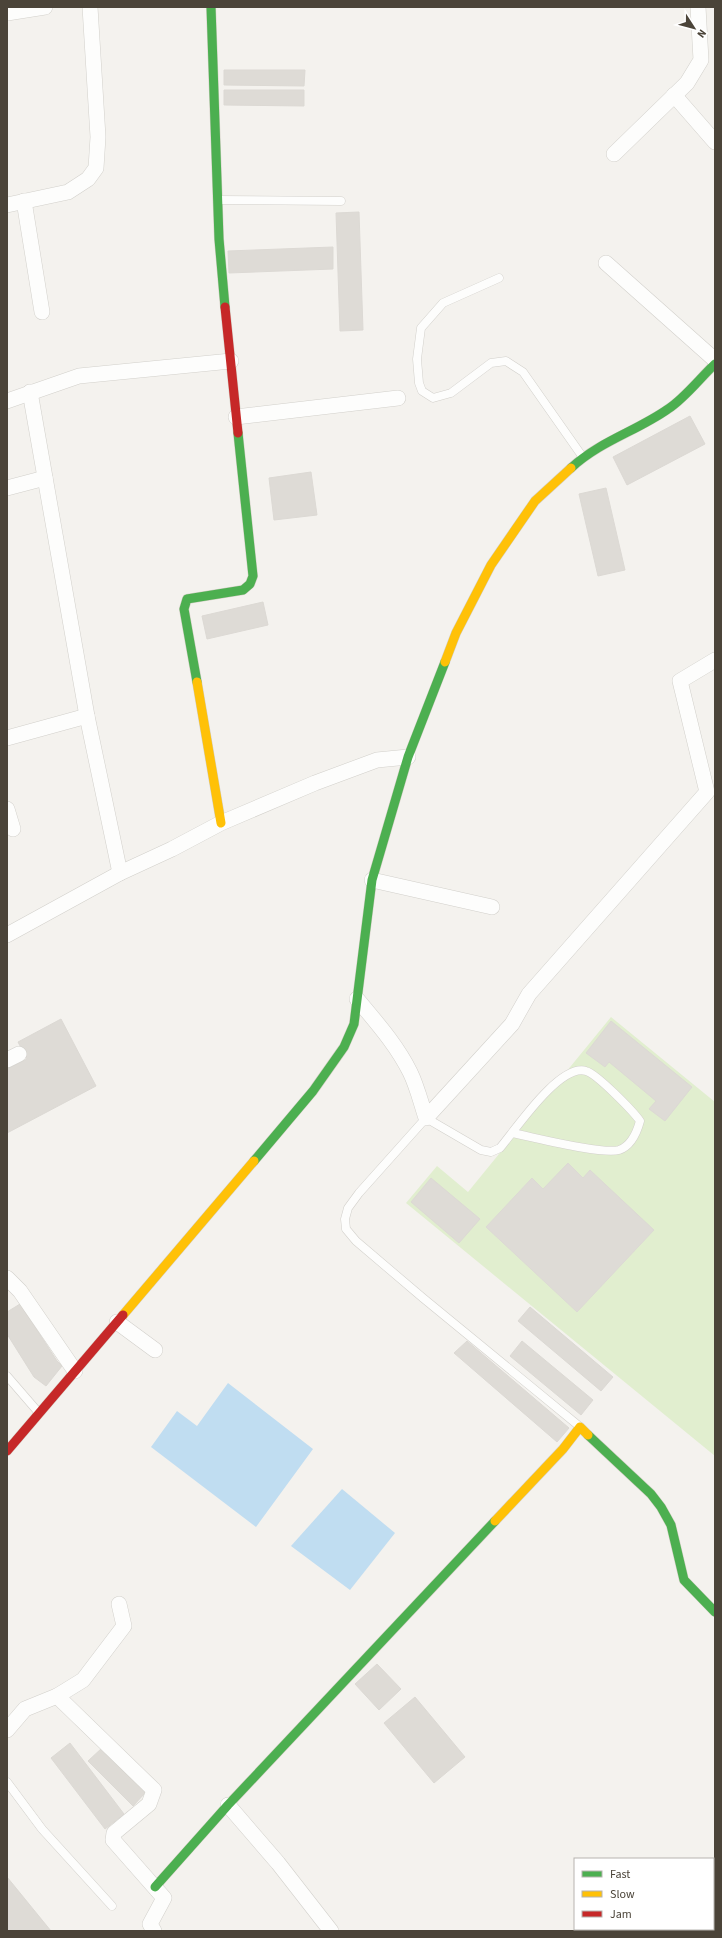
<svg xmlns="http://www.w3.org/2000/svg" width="722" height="1938" font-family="'Source Sans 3',sans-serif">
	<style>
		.green { fill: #e1eecf }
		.water { fill: #c0ddf1 }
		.building { fill: #dedbd6; stroke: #dcd9d4 }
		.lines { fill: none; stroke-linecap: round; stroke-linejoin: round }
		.lane-casing { stroke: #d2d0cb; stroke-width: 9 }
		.street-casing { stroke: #d2d0cb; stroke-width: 16 }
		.fast-casing { stroke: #d3cfc5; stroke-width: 10 }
		.slow-casing { stroke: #d3cfc5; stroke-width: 10 }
		.jam-casing { stroke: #d3cfc5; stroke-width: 10 }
		.lane { stroke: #fdfdfc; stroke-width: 8 }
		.street { stroke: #fdfdfc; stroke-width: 15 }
		.fast { stroke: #4caf50; stroke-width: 9 }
		.slow { stroke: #ffc107; stroke-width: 9 }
		.jam { stroke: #c62828; stroke-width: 9 }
	</style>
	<rect width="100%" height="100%" fill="#f4f2ee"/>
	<!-- green -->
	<path class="green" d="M611,1017L715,1102V1456L406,1203L437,1166L468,1192Z"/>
	<!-- water -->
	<g class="water">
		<path d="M228,1383L313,1449L256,1527L151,1447L177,1411L197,1426Z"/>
		<path d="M342,1489L395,1533L350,1590L291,1546Z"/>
	</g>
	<!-- building -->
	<g class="building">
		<path d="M224,70H305L304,86L224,85Z"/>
		<path d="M224,90H304V106L224,105Z"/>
		<path d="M359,212L363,330L340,331L336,213Z"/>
		<path d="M333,247V269L229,273L228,251Z"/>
		<path d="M690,416L705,444L627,485L613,457Z"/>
		<path d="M311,472L317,515L274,520L269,478Z"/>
		<path d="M606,488L625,570L598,576L579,494Z"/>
		<path d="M263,602L268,625L207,639L202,616Z"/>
		<path d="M61,1019L96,1086L7,1133V1069L27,1059L18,1042Z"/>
		<path d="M611,1021L692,1087L665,1121L649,1109L656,1101L609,1062L605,1067L586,1053Z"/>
		<path d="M568,1163L583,1178L590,1170L654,1230L577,1312L486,1227L532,1178L543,1189Z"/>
		<path d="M431,1178L480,1219L459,1243L411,1202Z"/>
		<path d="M20,1304L57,1361L62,1366L46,1386L34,1377L7,1334V1312Z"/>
		<path d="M530,1307L613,1377L601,1391L518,1321Z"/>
		<path d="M467,1341L569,1428L557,1442L454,1353Z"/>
		<path d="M522,1341L593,1400L581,1415L510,1356Z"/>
		<path d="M377,1664L401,1689L379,1710L355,1684Z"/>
		<path d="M415,1697L465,1757L434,1783L384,1723Z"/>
		<path d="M70,1743L124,1814L105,1829L51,1758Z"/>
		<path d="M102,1748L146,1792L133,1806L88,1761Z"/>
		<path d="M7,1877L51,1931H7Z"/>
	</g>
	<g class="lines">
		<defs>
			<g id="lane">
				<path d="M218,200L341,201"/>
				<path d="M499,278L443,303L421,328L417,359L419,383L422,391L433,398L451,393L491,363L506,361L523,372L582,456"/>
				<path d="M512,1133C533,1137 602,1155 619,1150C631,1146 637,1132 640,1121C633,1111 597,1074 586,1071C560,1063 516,1129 500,1148L491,1152L481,1150L426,1118L359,1193L348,1208L345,1219L346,1229L356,1241L423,1298L579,1426"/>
				<path d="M7,1376L39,1413"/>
				<path d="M7,1782L42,1829L112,1906"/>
			</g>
			<g id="street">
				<path d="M7,13L45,7"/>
				<path d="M674,95L715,142"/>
				<path d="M614,154L687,83L701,60L698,7"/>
				<path d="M24,201L42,312"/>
				<path d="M7,205L68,192L88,179L96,168L98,137L90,7"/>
				<path d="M606,263L715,360"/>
				<path d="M30,392L87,716L120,873"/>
				<path d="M7,401L79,376L231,361"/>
				<path d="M236,417L398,398"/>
				<path d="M7,488L45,478"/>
				<path d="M7,738L87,716"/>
				<path d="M7,809L13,829"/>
				<path d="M372,880L492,907"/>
				<path d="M7,935L120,873L172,849L221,823L315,783L377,760L408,757"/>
				<path d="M357,999C376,1022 396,1044 410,1072C417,1086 421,1103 426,1118L512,1024L529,994L707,792L680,681L715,660"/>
				<path d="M7,1060L19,1054"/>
				<path d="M7,1278L20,1291L75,1371"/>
				<path d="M117,1322L155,1350"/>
				<path d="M57,1696L154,1790L149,1804L114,1833L113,1840L164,1898L150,1924L154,1931"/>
				<path d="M7,1730L25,1709L57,1696L83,1680L124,1626L119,1604"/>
				<path d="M228,1805L278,1863L331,1931"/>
			</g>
			<g id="fast">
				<path d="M211,7L219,239L225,307"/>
				<path d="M571,468C600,441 637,431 668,409C684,399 701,377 715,364"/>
				<path d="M197,682L184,609L187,599L243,590L250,584L253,576L238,433"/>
				<path d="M254,1161L313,1091L344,1047L354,1024L372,880L408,757L445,662"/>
				<path d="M588,1435L651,1494L661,1507L671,1525L684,1580L715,1612"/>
				<path d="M155,1887L228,1805L495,1521"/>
			</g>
			<g id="slow">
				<path d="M445,662L456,633L491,565L535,501L571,468"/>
				<path d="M197,682L221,823"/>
				<path d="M123,1315L254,1161"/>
				<path d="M495,1521L563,1449L580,1427L588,1435"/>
			</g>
			<g id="jam">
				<path d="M225,307L238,433"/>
				<path d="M7,1451L123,1315"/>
			</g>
		</defs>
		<!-- lane casing -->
		<use href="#lane" class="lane-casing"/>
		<!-- street casing -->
		<use href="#street" class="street-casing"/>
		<!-- fast casing -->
		<use href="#fast" class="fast-casing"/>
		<!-- slow casing -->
		<use href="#slow" class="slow-casing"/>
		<!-- jam casing -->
		<use href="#jam" class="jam-casing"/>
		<!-- lane -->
		<use href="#lane" class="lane"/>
		<!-- street -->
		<use href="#street" class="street"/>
		<!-- fast -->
		<use href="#fast" class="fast"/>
		<!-- slow -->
		<use href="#slow" class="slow"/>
		<!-- jam -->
		<use href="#jam" class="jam"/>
	</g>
	<!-- border -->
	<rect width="722" height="1938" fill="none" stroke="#4b4439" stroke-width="16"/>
	<!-- legend -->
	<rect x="574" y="1858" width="140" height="72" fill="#ffffff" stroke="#b7b4b0"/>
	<rect x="582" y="1871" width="20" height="6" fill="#4caf50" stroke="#b7b4b0"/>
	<text x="610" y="1878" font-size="12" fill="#4b4439">Fast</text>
	<rect x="582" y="1891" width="20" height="6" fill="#ffc107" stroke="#b7b4b0"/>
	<text x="610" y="1898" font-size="12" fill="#4b4439">Slow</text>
	<rect x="582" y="1911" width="20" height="6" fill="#c62828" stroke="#b7b4b0"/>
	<text x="610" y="1918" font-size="12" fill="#4b4439">Jam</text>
	<!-- north arrow -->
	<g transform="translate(694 28) rotate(126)" stroke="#ffffff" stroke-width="3" paint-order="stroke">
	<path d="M0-3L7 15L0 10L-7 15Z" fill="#4b4439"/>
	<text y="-6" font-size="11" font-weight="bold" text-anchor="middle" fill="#4b4439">N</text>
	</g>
</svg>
